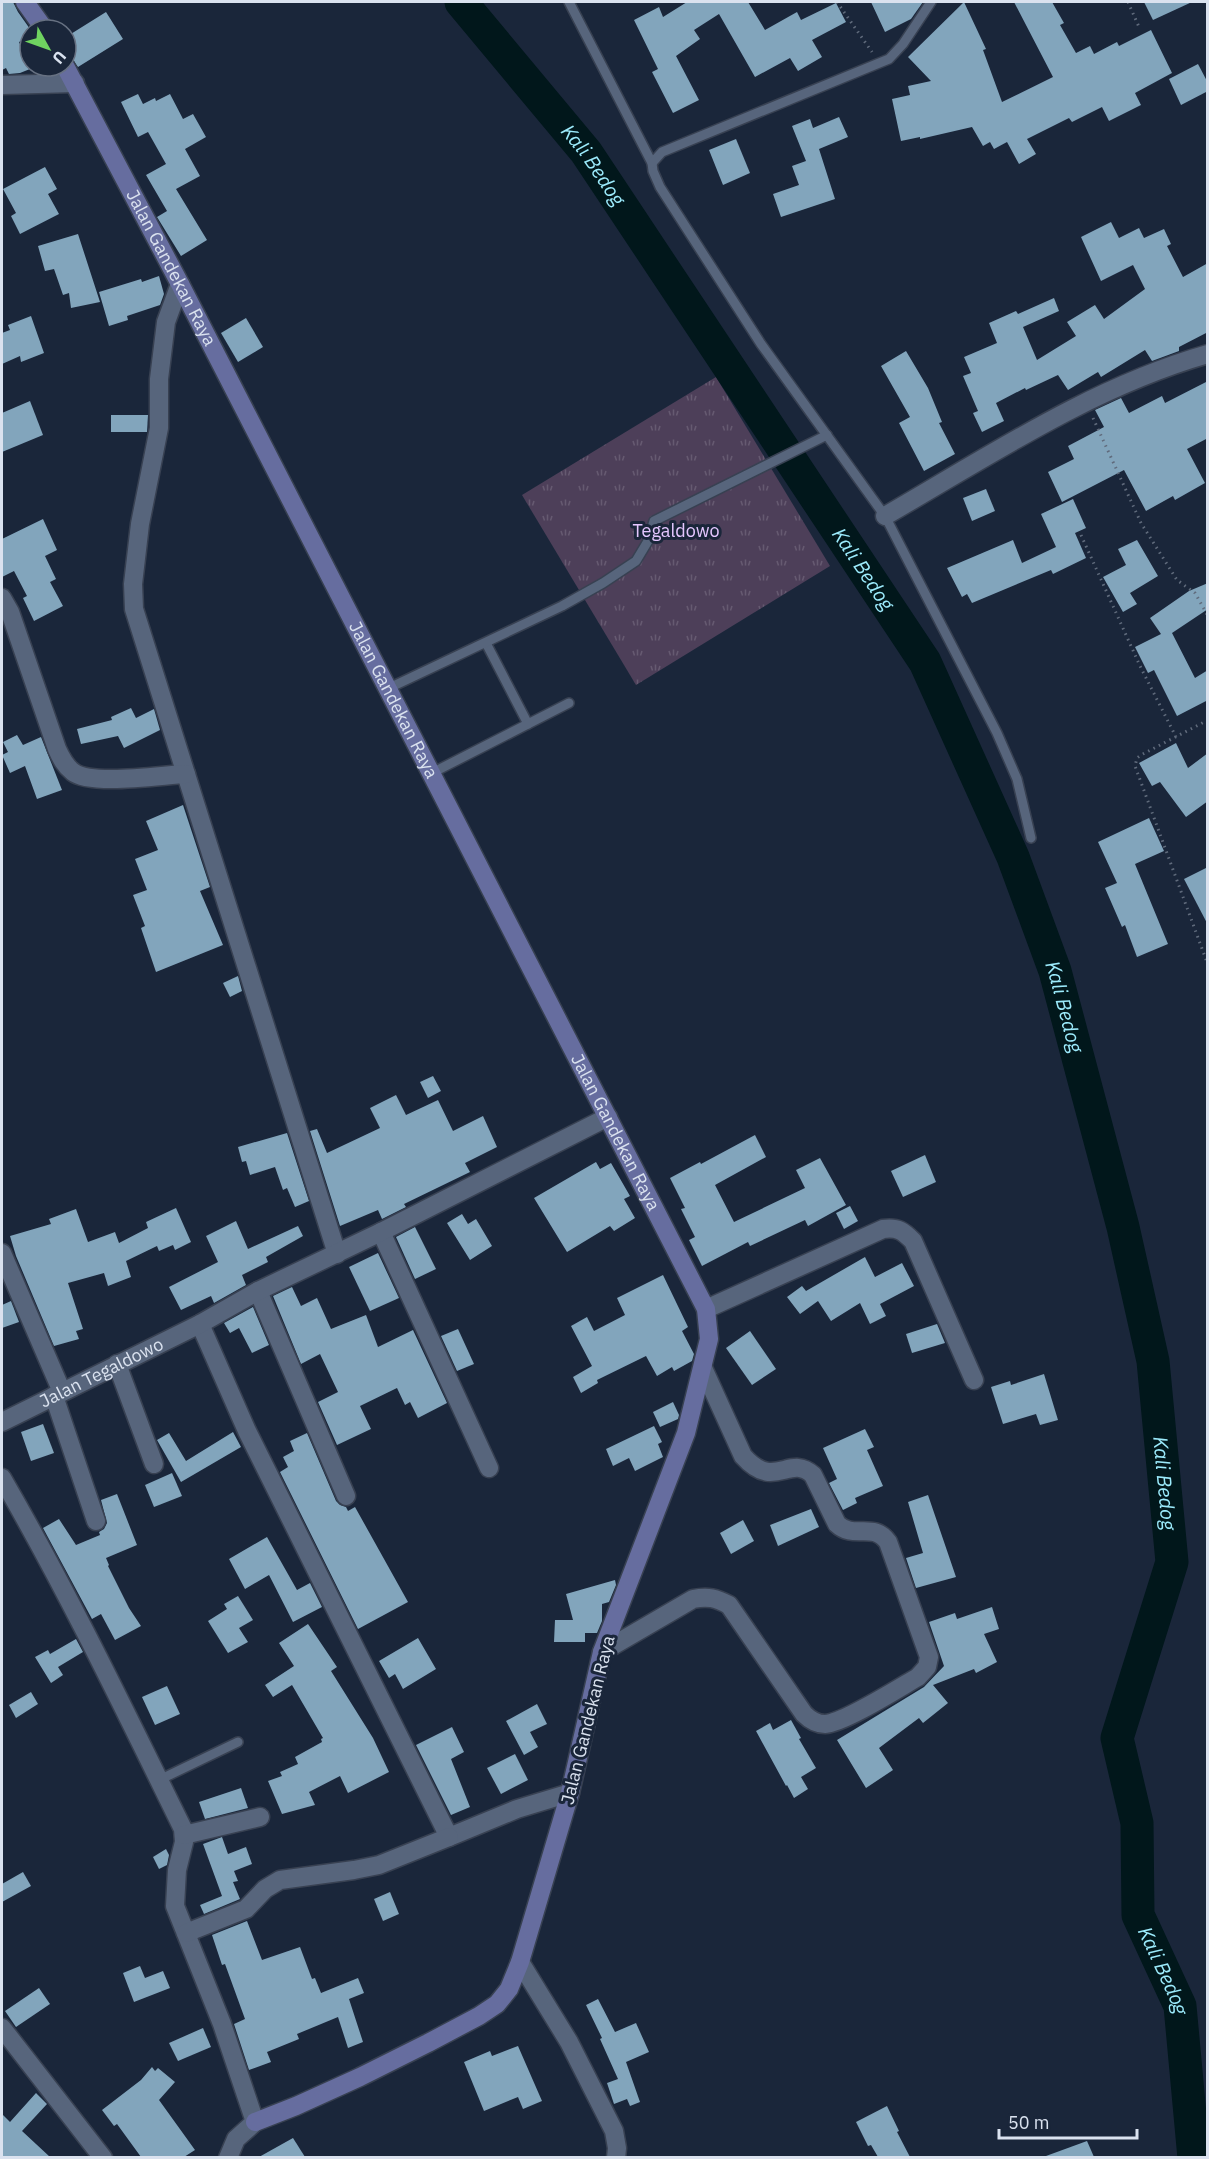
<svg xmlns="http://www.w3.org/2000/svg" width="1209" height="2159" font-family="'IBM Plex Sans',sans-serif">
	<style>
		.park { fill: url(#park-tufts) }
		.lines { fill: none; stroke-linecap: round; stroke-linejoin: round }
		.river { stroke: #01171b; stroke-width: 33 }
		.building { fill: #82a5bc }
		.lane-casing { stroke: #384152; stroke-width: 12 }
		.street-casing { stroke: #384152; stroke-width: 21 }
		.secondary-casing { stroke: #384152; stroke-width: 21 }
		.path { stroke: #606b7c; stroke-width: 3; stroke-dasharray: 1.5 4.5; stroke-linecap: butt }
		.lane { stroke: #57657c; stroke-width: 9 }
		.street { stroke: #57657c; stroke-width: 18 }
		.secondary { stroke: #666d9f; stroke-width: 18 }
		.labels { text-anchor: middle; stroke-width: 6; stroke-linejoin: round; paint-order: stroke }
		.street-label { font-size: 18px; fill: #dae2ef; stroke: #1a263a }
		.park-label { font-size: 18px; fill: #e5c7ff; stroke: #1a263a }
		.water-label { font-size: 20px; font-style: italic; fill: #9cebfc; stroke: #1a263a }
	</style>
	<defs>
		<pattern id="park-tufts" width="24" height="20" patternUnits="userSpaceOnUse" patternTransform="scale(1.5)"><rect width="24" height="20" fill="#4d3f59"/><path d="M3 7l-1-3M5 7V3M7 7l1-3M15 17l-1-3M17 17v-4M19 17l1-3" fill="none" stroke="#665a71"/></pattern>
	</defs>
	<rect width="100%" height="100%" fill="#1a263a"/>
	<!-- park -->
	<path class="park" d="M716,377L830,566L636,685L522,495Z"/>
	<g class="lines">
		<!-- river -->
		<path class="river" id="s1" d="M461,2L586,152L925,662L1013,857L1055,971L1123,1227L1153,1361L1172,1562L1117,1738L1137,1823L1138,1915L1180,2006L1194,2158"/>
	</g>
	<!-- building -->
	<g class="building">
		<path d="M2,2H13L18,12L30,29V36L19,42L30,69L20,73L9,74L6,68L2,70Z"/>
		<path d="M687,2H748L765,30L797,12L801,20L836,3L846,22L812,40L822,57L798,71L790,58L755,77L719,14L694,30L700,39L676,56L699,100L673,113L652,72L658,69L634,20L659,7L663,17Z"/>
		<path d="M871,2H923L911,19L885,32Z"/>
		<path d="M964,2L986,49L983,50L1002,102L1053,77L1014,2H1052L1064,23L1060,25L1076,53L1090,46L1094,54L1117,42L1119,46L1151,30L1172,73L1135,93L1141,105L1109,121L1102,107L1072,122L1069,118L1027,139L1036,154L1019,164L1007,142L994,149L990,142L983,146L972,127L920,139V137L901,141L892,99L910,95L908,86L931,81L908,57Z"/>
		<path d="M1144,2H1192L1153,20Z"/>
		<path d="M106,12L123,39L78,67L71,57L66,55V37Z"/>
		<path d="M1198,64L1208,83V91L1181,105L1169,79Z"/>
		<path d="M138,94L143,104L155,98L156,101L170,94L183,119L193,114L206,137L185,149L200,176L176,189L207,240L181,256L157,217L167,211L146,175L166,164L148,132L138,137L121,102Z"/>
		<path d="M839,117L848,137L819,149L835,199L781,217L773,194L799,185L792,166L806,161L792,126L810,119L813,128Z"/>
		<path d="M736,139L750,173L723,185L709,150Z"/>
		<path d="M45,167L57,189L48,194L59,214L20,234L11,216L16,213L3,189Z"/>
		<path d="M1111,222L1119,238L1139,228L1144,238L1164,229L1171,244L1167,246L1183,277L1208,263V332L1179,347V351L1152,361L1145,350L1101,377L1098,372L1068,390L1058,375L1026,390L1025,388L996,403L1004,421L982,432L973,413L978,411L963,376L971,373L964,357L997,343L989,323L1016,311L1018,314L1054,298L1059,311L1023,327L1037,360L1076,336L1067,322L1095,305L1104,319L1145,289L1133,265L1101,281L1081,237Z"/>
		<path d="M78,234L100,302L71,308L69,293L63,295L54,269L45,271L38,246Z"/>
		<path d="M159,276L164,294L160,305L127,316L128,320L109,326L99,292L141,279L142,282Z"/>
		<path d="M31,316L44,353L21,362L20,356L2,364V333L10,330L8,325Z"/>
		<path d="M246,318L263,347L238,362L221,333Z"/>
		<path d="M906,351L928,388L942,422L939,423L955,454L924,471L899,423L910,417L881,366Z"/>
		<path d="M1208,381V438L1187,449L1205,483L1175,500L1173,496L1146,511L1124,470L1062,502L1048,472L1074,459L1068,446L1104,427L1095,410L1121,398L1129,413L1162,396L1165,403Z"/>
		<path d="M30,401L43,435L2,452V413Z"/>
		<path d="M111,415H148L147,432H111Z"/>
		<path d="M986,489L995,511L972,521L963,498Z"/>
		<path d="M1073,499L1086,528L1075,533L1086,558L1053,574L1051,570L972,603L967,594L962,597L947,568L1013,540L1022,563L1056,547L1041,514Z"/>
		<path d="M43,519L57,550L45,556L56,579L50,582L63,606L34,621L23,598L27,596L14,571L2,577V539Z"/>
		<path d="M1137,540L1158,576L1130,593L1137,604L1123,612L1103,577L1126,565L1118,549Z"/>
		<path d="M1208,583V609L1172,633L1195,678L1208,670V700L1177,716L1154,670L1148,673L1135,647L1161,634L1150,618L1189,591Z"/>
		<path d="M131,708L136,718L154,709L160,730L124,748L118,736L81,744L77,729L112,720L111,717Z"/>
		<path d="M17,735L23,745L41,737L62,790L37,799L25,766L10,773L2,755L8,752L3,742Z"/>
		<path d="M1176,743L1188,768L1208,753V801L1186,817L1160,782L1152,786L1139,763Z"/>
		<path d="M183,805L210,887L200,891L223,945L156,972L141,928L145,926L133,895L147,890L135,859L158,850L146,821Z"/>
		<path d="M1149,818L1164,851L1135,864L1168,944L1137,957L1125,925L1122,927L1105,888L1117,883L1098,842Z"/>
		<path d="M1208,867V925L1184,879Z"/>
		<path d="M238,976L242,991L230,997L223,983Z"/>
		<path d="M433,1076L441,1091L428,1098L420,1082Z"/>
		<path d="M396,1095L406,1115L438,1100L453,1131L483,1116L497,1147L465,1163L470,1172L404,1204L406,1207L382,1219L378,1210L340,1226L310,1131L317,1129L327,1153L380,1128L370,1108Z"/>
		<path d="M287,1133L309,1201L295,1207L287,1188L283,1190L275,1167L250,1175L246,1161L242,1162L238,1147Z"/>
		<path d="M755,1135L766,1157L715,1185L734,1222L805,1188L796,1170L820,1158L846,1205L808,1226L805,1220L750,1246L748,1242L702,1266L689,1240L695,1237L681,1209L685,1208L670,1178L700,1162L701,1164Z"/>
		<path d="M925,1155L936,1182L903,1197L891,1171Z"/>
		<path d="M596,1162L600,1169L611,1163L630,1196L624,1199L635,1218L614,1231L610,1226L567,1252L534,1198Z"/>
		<path d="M850,1206L858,1221L844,1229L836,1213Z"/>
		<path d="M176,1208L191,1242L175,1250L173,1245L159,1251L157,1246L126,1261L131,1277L108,1286L104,1273L68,1283L83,1329L76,1331L79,1339L54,1346L16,1256L10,1236L51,1224L49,1219L76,1209L88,1242L115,1232L119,1243L148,1228L146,1222Z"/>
		<path d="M462,1214L468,1224L476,1219L492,1246L470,1260L447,1223Z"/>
		<path d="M236,1221L248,1249L298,1226L303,1236L266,1257L268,1262L242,1275L246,1285L214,1303L211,1296L181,1310L169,1287L218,1262L206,1236Z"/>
		<path d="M415,1227L436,1269L415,1279L396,1237Z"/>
		<path d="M378,1253L399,1298L370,1311L349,1267Z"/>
		<path d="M865,1257L875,1277L902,1263L914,1286L880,1304L886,1316L870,1324L860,1303L831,1321L818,1301L800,1314L787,1297L802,1286L806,1291Z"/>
		<path d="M663,1275L688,1327L682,1331L694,1354L692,1361L674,1371L672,1367L657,1376L646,1356L597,1380L598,1383L581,1393L573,1377L592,1366L571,1326L587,1317L594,1331L625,1315L617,1298Z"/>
		<path d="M292,1287L301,1306L317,1298L331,1329L366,1315L378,1347L413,1330L447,1403L418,1418L410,1402L405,1405L397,1388L360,1406L371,1429L337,1445L318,1402L338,1392L320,1354L301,1364L273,1296Z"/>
		<path d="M11,1301L19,1322L2,1328V1305Z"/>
		<path d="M253,1307L269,1345L252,1353L239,1328L230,1333L224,1323Z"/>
		<path d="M937,1324L945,1343L912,1353L906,1334Z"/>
		<path d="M458,1329L474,1364L457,1371L441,1336Z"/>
		<path d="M750,1331L776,1369L752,1385L726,1348Z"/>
		<path d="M1044,1374L1058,1420L1040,1425L1036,1414L1003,1424L991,1387L1010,1381L1011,1385Z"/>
		<path d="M673,1402L679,1415L678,1419L660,1427L653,1412Z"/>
		<path d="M43,1424L54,1453L31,1461L21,1432Z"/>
		<path d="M654,1426L662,1442L658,1444L663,1457L635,1471L629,1458L613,1466L606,1449Z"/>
		<path d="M865,1429L874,1447L867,1450L883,1486L855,1498L857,1503L843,1510L829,1483L837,1479L823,1448Z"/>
		<path d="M233,1432L241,1447L181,1482L157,1440L169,1433L186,1461Z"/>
		<path d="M307,1433L336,1501L340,1505L346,1507L348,1511L355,1507L408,1602L358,1629L280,1472L288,1467L283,1457L294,1451L290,1441Z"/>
		<path d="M172,1473L182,1496L154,1507L145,1485Z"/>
		<path d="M117,1494L137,1545L106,1558L109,1565L108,1566L129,1608L141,1626L115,1640L101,1614L92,1619L43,1528L59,1519L76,1545L100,1535L99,1532L104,1529L107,1523L101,1500Z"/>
		<path d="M928,1495L956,1577L916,1588L906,1558L923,1553L908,1502Z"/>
		<path d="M811,1509L819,1527L778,1546L770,1525Z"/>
		<path d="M743,1520L754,1541L731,1554L720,1533Z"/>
		<path d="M267,1537L297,1590L310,1583L322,1607L293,1622L269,1575L245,1589L229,1559Z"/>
		<path d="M615,1580L616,1585L609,1602L602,1604V1621L597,1633H585V1642H554L555,1620H573L566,1594Z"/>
		<path d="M238,1596L253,1620L239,1628L248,1642L228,1653L208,1621L227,1609L224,1604Z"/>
		<path d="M992,1607L999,1629L984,1634L997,1662L976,1673L974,1669L933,1685L948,1703L923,1723L919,1718L879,1748L893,1770L866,1788L837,1740L924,1687L944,1666L929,1622L955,1613L957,1619Z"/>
		<path d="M308,1624L337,1667L331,1671L373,1738L389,1772L348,1793L340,1776L309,1792L315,1805L282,1814L268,1781L282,1776L280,1772L298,1764L295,1757L322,1742L321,1739L323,1738L292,1685L273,1697L265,1685L294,1666L279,1643Z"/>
		<path d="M418,1638L436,1669L403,1689L395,1674L389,1678L379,1661Z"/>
		<path d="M76,1639L83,1652L58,1667L63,1675L51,1683L35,1657L48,1650L50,1654Z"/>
		<path d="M167,1686L180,1714L155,1725L142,1697Z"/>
		<path d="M31,1692L38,1704L16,1718L9,1705Z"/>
		<path d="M537,1704L547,1724L530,1732L538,1747L524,1755L506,1721Z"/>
		<path d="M791,1720L801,1738L799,1739L816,1768L801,1777L808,1789L794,1798L787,1785L786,1786L756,1731L770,1723L773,1730Z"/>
		<path d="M452,1727L464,1752L451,1759L470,1807L451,1815L416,1745Z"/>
		<path d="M515,1754L528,1780L501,1794L487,1768Z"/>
		<path d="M241,1788L248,1808L205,1819L199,1802Z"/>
		<path d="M222,1837L228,1854L246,1847L252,1864L234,1871L238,1881L233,1882L240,1899L204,1914L200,1905L222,1896L203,1844Z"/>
		<path d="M166,1849L169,1855L167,1865L159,1869L153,1857Z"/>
		<path d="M23,1872L31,1886L2,1902V1884Z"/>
		<path d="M390,1892L399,1914L383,1921L374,1899Z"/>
		<path d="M247,1921L262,1960L300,1947L312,1979L315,1978L321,1993L358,1978L364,1993L349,1999L363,2042L348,2048L338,2017L297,2034L299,2039L267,2052L271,2062L249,2070L234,2024L245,2019L225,1964L222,1965L212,1935Z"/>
		<path d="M140,1966L145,1978L163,1971L170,1988L134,2002L123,1973Z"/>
		<path d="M39,1988L50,2004L16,2027L5,2011Z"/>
		<path d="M598,1999L615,2032L636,2023L649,2052L626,2062L640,2102L630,2106L627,2099L614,2104L607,2083L618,2079L600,2039L602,2038L586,2005Z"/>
		<path d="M203,2028L211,2047L178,2061L169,2043Z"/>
		<path d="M518,2046L542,2101L523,2109L518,2097L484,2111L464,2062L490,2051L492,2056Z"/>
		<path d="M152,2067L155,2071L158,2068L175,2082L159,2100L195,2150L184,2157H141L117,2124L114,2126L102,2110L141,2080Z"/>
		<path d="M36,2093L47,2104L22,2131L50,2157H2V2114L10,2122Z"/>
		<path d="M887,2106L899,2131L897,2132L910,2157H878L871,2145L868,2146L856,2122Z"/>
		<path d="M293,2138L305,2157H259Z"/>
		<path d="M1087,2141L1094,2157H1046V2156Z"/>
	</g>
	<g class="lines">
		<defs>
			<g id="lane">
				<path d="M569,2L652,163L653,171L660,187L761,344L885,516L997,733L1017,779L1031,838"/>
				<path d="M652,163L662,152L889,59L903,44L931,2"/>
				<path d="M486,643L528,724"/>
				<path d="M387,689L562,606L603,583L636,561L648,541L654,521L827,435"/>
				<path d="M430,774L569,703"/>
				<path d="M159,1780L238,1742"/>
			</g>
			<g id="street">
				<path d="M2,85L75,83"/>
				<path d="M180,284L166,322L159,379V428L140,524L133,584L134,609L337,1254"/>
				<path d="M885,516C989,456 1092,387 1208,354"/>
				<path d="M2,598L10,612L57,749C61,758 65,766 73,772C91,786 162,775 186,774"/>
				<path d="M381,1232L489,1468"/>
				<path d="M2,1253L62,1392"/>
				<path d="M258,1291L346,1496"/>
				<path d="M706,1309L883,1229C898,1227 903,1231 913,1241L974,1380"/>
				<path d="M200,1324L247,1431L449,1837L517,1809L570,1793"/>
				<path d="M117,1364L154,1464"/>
				<path d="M54,1396L96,1521"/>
				<path id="s2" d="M2,1422L200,1324L258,1291L381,1232L608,1117"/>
				<path d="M2,1478C68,1592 125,1711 183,1829L184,1842L177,1870L175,1906L222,2024L255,2122L236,2139L228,2158"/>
				<path d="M602,1652L693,1599C708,1596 716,1598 729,1605L804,1714C809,1719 817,1724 825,1724C844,1723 899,1688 918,1677L927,1667L929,1657L888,1542C873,1521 854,1540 837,1524L813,1475C789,1453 775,1492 743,1456L703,1368"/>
				<path d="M184,1835L260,1817"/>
				<path d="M186,1933L246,1909L265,1889L280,1880L354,1870L379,1865L449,1837"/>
				<path d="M520,1962L569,2042L614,2131L617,2148L616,2158"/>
				<path d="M2,2028L103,2158"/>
			</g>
			<g id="secondary">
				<path d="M25,2L45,30"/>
				<path id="s3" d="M65,66L180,284L706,1309L709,1339L686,1433L602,1652L570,1793L520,1962L509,1989L497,2004L479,2016L428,2043L360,2077L296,2106L255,2122"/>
			</g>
		</defs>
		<!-- lane casing -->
		<use href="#lane" class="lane-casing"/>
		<!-- street casing -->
		<use href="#street" class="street-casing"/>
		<!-- secondary casing -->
		<use href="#secondary" class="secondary-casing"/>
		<!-- path -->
		<g class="path">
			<path d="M837,2L872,52"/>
			<path d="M1128,2L1139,27"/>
			<path d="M1093,418L1141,523L1177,580L1195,593L1208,616"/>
			<path d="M1081,535L1140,666L1176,737"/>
			<path d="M1208,720L1141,755L1137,758L1135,766L1208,965"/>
		</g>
		<!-- lane -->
		<use href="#lane" class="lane"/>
		<!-- street -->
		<use href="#street" class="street"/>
		<!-- secondary -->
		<use href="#secondary" class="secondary"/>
	</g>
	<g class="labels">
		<!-- street labels -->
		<g class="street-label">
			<text dy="6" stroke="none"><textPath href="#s3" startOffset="228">Jalan Gandekan Raya</textPath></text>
			<text dy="6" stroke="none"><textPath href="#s3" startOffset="714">Jalan Gandekan Raya</textPath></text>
			<text dy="6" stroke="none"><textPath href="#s3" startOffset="1200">Jalan Gandekan Raya</textPath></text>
			<text dy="6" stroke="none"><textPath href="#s2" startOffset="111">Jalan Tegaldowo</textPath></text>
			<text transform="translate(588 1720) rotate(-76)" y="6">Jalan Gandekan Raya</text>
		</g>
		<!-- park labels -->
		<g class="park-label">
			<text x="676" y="537">Tegaldowo</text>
		</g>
		<!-- water labels -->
		<g class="water-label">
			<text dy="7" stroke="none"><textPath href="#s1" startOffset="210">Kali Bedog</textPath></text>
			<text dy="7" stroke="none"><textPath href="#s1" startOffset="696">Kali Bedog</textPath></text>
			<text dy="7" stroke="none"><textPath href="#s1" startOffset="1180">Kali Bedog</textPath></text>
			<text dy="7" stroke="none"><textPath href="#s1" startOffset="1668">Kali Bedog</textPath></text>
			<text dy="7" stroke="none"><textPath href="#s1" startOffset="2172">Kali Bedog</textPath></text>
		</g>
	</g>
	<!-- border -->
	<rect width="1209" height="2159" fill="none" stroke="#dae2ef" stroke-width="6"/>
	<!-- north arrow -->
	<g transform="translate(48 48) rotate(130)"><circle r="28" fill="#1a263a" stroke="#677182" stroke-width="1.5"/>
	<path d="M0-4.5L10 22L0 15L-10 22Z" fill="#6fd360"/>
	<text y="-9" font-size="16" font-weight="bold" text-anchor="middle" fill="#dae2ef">U</text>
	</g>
	<!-- scale -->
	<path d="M999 2129v9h138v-9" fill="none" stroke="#dae2ef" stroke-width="3"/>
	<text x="1008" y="2129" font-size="18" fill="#dae2ef" stroke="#1a263a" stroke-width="4.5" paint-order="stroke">50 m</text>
</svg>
